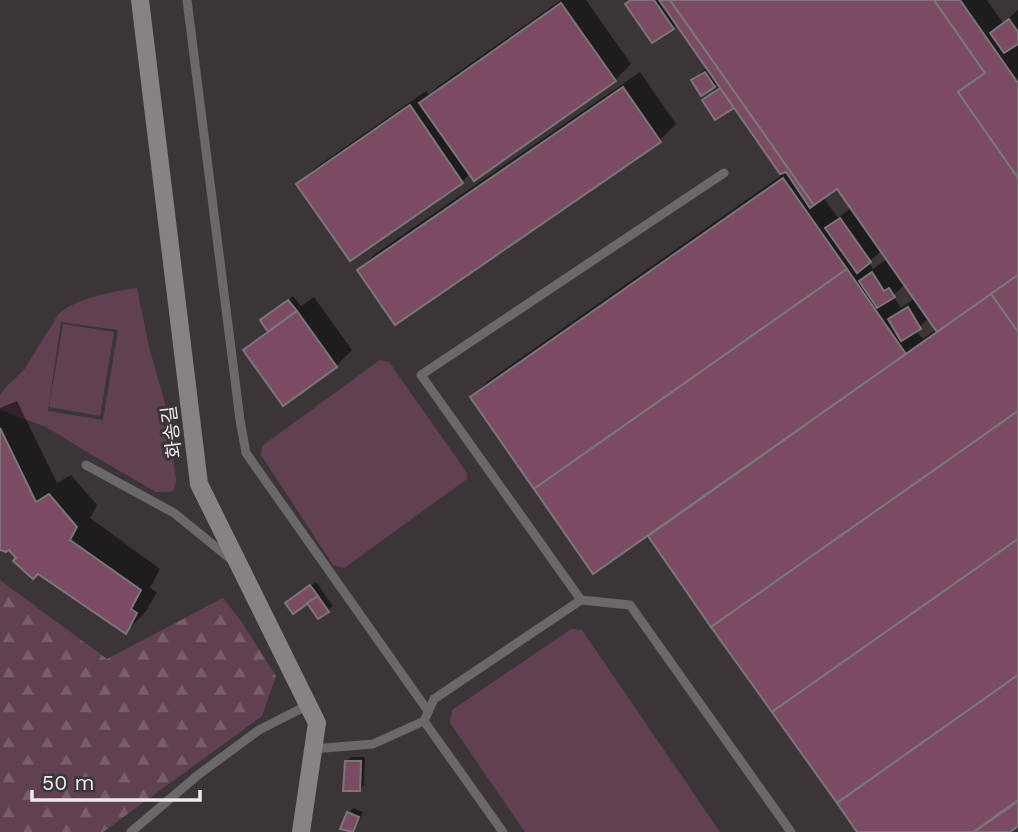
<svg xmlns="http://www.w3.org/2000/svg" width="1018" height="832" font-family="'Work Sans','Noto Sans KR',sans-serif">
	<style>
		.grass { fill: #614151; fill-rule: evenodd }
		.forest { fill: url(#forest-firs) }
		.shadow { fill: #0007; fill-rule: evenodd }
		.building { fill: #7b4b63; stroke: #7c7679; stroke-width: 2 }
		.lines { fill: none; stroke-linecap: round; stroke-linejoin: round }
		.lane { stroke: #6b6869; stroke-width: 9 }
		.secondary { stroke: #878385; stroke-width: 18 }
		.labels { text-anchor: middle; stroke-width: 6; stroke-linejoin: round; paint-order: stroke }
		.street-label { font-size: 19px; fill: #efebed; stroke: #3b3538 }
	</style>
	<defs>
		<pattern id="forest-firs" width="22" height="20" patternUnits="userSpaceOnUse" patternTransform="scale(1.75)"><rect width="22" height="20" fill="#614151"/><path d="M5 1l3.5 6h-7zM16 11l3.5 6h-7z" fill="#785d6a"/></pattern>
	</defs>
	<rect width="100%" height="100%" fill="#3b3538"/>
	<!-- grass -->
	<g class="grass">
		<path d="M137,288L149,347L166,407L176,480L174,490L170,492H156L92,455L46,427L0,410V395L7,386L24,370L58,315C72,299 115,291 137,288ZM61,322L118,330L103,420L48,411Z"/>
		<path d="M63,324L114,332L100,416L49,407Z"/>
		<path d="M380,360L389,362L467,473V479L344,568L333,565L261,455L262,446Z"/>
		<path d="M571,629L582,630L720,832H525L450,723L452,710Z"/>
	</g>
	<!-- forest -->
	<path class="forest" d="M0,580L107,659L223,598L241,621L276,676L262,716L103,832H0Z"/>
	<!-- shadow -->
	<g class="shadow">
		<path d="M561,0H586L631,64L615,80L470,173L462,182L299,184L315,168L426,91L429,95L437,87Z"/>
		<path d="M632,0H987L1003,23L1018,10V41L1016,42L1018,45V824L1007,832H859L648,533L472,397L488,381L789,170L734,105L716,117L705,100L720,85L718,82L714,86L693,80L707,67L677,23L673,28ZM838,186L852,207L838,218L823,197ZM882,250L888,258L873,269L869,262ZM905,284L915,298L901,308L893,296ZM929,318L937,329L923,339L916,330Z"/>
		<path d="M640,72L676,124L660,140L396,323L359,270L375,254Z"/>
		<path d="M293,296L301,306L314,297L352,350L336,366L246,350L268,329L262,320Z"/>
		<path d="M17,401L57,483L71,475L97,505L90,518L160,569L150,588L157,592L146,611L126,632L18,558L9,548H0V408Z"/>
		<path d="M316,582L333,606L318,617L308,601L292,598Z"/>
		<path d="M351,757H365L364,785L359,790L346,762Z"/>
		<path d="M353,808L363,812L356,827L351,832L342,828L349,813Z"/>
	</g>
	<!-- building -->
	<g class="building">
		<path d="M631,0H654L674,29L652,43L625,4Z"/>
		<path d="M659,0H670L814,205L810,208L786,172L780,174Z"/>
		<path d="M670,0H934L985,73L958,92L1018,178V275L937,332L837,189L814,205Z"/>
		<path d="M934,0H960L1018,83V178L958,92L985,73Z"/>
		<path d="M561,3L616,81L474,181L419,103Z"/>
		<path d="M1009,19L1018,32V44L1004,53L990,33Z"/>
		<path d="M705,72L715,87L701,96L691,80Z"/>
		<path d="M623,87L661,142L395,325L357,270Z"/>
		<path d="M720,88L734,108L715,120L702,100Z"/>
		<path d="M410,105L463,183L350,261L296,184Z"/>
		<path d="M783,178L847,269L534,489L470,397Z"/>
		<path d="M840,218L871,262L857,273L825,228Z"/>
		<path d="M847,269L906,354L593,574L534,489Z"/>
		<path d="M872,272L884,291L889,288L895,297L877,308L859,281Z"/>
		<path d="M1018,275V332L991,294Z"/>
		<path d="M991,294L1018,332V411L711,627L648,536Z"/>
		<path d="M288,300L297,311L268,332L260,320Z"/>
		<path d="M908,307L921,329L901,341L888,319Z"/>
		<path d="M297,311L337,367L283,406L243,350Z"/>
		<path d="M1018,411V539L772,712L711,627Z"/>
		<path d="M0,428L36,502L49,494L77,527L70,540L141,590L131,609L137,613L126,634L38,574L33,579L13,561L16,558L9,550L6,552L0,550Z"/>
		<path d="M1018,539V675L837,803L772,712Z"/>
		<path d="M310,585L318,596L293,614L285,603Z"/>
		<path d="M318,596L329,612L318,619L307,603Z"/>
		<path d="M1018,675V800L973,832H857L837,803Z"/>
		<path d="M345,761H361L360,791H343Z"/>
		<path d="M1018,801V826L1010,832H974Z"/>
		<path d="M347,812L359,817L353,832L340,829Z"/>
	</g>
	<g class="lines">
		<!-- lane -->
		<g class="lane">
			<path d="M187,0L240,420L246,453L428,711"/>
			<path d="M724,173L421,375L581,600L630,605L791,832"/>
			<path d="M86,465L174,513L232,560"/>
			<path d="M424,721L503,832"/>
			<path d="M313,749L373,744L424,721L434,699L581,600"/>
			<path d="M131,832L198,775L259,730L308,705"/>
		</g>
		<!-- secondary -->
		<path class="secondary" d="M140,0L199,484L317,723L301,832"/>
	</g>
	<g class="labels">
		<!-- street labels -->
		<g class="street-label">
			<text transform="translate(171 432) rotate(-97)" y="7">화송길</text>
		</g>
	</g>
	<!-- scale -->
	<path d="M32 790v10h168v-10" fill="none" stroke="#efebed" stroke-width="3.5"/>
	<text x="42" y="790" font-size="21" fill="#efebed" stroke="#3b3538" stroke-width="5" paint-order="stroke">50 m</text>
</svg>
